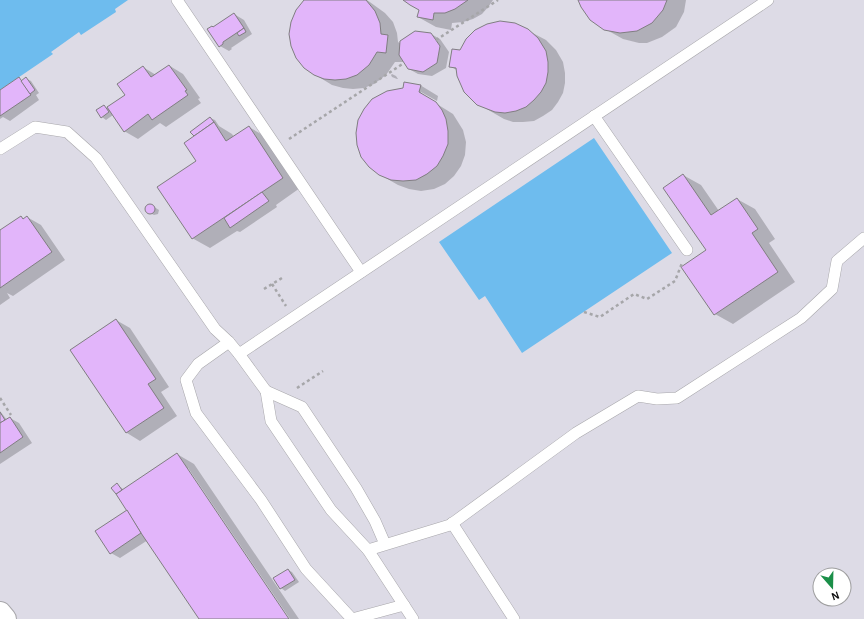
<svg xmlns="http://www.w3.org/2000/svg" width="864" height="619" font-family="'Alegreya Sans',sans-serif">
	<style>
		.built { fill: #dddbe6; fill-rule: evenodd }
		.water { fill: #6ebcee }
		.shadow { fill: #0003 }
		.building { fill: #e2b5fa; stroke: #807e81 }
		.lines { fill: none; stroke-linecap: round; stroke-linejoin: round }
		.lane-casing { stroke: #a8a7ab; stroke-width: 12 }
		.street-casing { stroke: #a8a7ab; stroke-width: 24 }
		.path { stroke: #a6a6a9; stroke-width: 2.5; stroke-dasharray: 3 3; stroke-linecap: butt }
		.lane { stroke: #fff; stroke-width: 11 }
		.street { stroke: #fff; stroke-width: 22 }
	</style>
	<rect width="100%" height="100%" fill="#e9e8ec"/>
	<!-- built -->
	<path class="built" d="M0,0H864V619H0ZM820,575H844V599H820Z"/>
	<!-- water -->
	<g class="water">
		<path d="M0,0H128L115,9L116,12L81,35L79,32L51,52L53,54L0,90Z"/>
		<path d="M594,138L672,253L522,353L485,296L479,300L439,242Z"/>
	</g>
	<!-- shadow -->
	<g class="shadow">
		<path d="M306,0H367L385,13L393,22L397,33L398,42L401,44L431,34L440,39L449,52L446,68L432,76L418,74L409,69L403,60V62H395L386,75L374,84L364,88L353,89L343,88L332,85L314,74Z"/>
		<path d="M405,0H493L489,6L482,14L473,19L463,22L452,23L451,30L436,27L418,17L420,10Z"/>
		<path d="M579,0H686L684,12L676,27L662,37L647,43H639L623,39L605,29Z"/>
		<path d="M234,14L244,20L252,34L231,48L232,49L229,51L220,46Z"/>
		<path d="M527,30L546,40L556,50L563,62L565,73V83L563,93L558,102L552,110L543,116L534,121L523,122H513L504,119L478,104L458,71L450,66L461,51Z"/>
		<path d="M170,66L183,74L200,98L198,99L201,103L166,127L160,123L138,139L124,131L113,115L106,120L102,117L97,110L104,106L107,108L126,95L143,67L156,75Z"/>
		<path d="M392,74L396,76L398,79H397L392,77L391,75Z"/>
		<path d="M19,79L23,81L27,79L31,81L39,93L36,95L39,100L10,121L3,117L0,119V91Z"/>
		<path d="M420,85L438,96L437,101L421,92V94L453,114L463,130L466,142L465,155L461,166L454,176L445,184L434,189L421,191L409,189L398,185L379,174Z"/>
		<path d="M210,118L215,120L219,126L232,134L234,137L249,127L266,137L300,188L276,205L277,207L240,232L237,231L210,248L192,238L197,161L195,136Z"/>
		<path d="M683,175L701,185L719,211L737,199L755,209L775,239L769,243L795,282L733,324L715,314L707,250Z"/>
		<path d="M148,205H151L159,210L158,214L154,215L146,211Z"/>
		<path d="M21,217L24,219L27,217L41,225L65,260L13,296L7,293L10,298L0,305V232Z"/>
		<path d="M116,320L130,328L169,387L161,392L177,416L140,441L127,433L71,351Z"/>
		<path d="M0,411L7,420L10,418L19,423L32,443L0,464Z"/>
		<path d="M177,454L194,464L299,619H290L188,468H185L288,619H201L148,540L120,558L111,553L130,513L117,484L124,490Z"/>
		<path d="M288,570L292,572L299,582L285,591L281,588Z"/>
	</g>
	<!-- building -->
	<g class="building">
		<path d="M304,0H366L375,11L380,23L381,34L388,35L386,53L377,52L369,65L357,75L346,79L335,80L324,79L314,75L304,68L296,58L291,46L289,34L291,22L296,10Z"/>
		<path d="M403,0H468L455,9L445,13H434L433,20L417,17L419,10L410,5Z"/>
		<path d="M578,0H667L663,10L652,23L637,31L620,33L604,30L590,20L581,7Z"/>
		<path d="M234,13L244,28L223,42V44L219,47L207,29L212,26L213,27Z"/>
		<path d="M500,21L515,23L528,29L538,38L546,51L548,62V72L546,83L541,92L534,100L526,107L516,111L505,113L495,112L477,105L464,92L457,76L456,68L449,67L452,49L460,50L466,39L475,30L487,24Z"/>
		<path d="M244,28L246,32L239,36L237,33Z"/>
		<path d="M415,31L431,33L440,46L437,63L423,72L408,69L399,55L400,41Z"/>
		<path d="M169,65L187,90L185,91L188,95L152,120L148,114L124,132L107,107L125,95L117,84L143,66L151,77Z"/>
		<path d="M19,77L31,95L0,116V90Z"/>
		<path d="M26,77L35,90L30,94L21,81Z"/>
		<path d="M404,82L421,85L419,92L436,102L442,110L446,119L448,131V144L443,156L437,166L427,174L416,180L403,181L391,180L379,175L369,167L361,157L357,145L356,133L358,120L364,109L372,99L387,91L403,88Z"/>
		<path d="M104,105L109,112L101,118L96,110Z"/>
		<path d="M210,117L214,122L194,136L190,132Z"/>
		<path d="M214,122L226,141L249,126L283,178L192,239L157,187L196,161L184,143Z"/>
		<path d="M683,174L711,215L737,198L758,229L752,233L778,272L714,315L681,267L706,250L663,188Z"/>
		<path d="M262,192L269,201L230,228L224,218Z"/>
		<circle cx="150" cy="209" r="5"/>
		<path d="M21,216L23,219L27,216L52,252L0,288V230Z"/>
		<path d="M116,319L156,379L148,384L164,408L126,433L70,350Z"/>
		<path d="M0,412L5,420L0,423Z"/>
		<path d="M10,417L23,437L0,453V423Z"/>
		<path d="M177,453L289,619H199L141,533L116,494Z"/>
		<path d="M117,483L122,490L116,494L111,488Z"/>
		<path d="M127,510L141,533L110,554L95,531Z"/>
		<path d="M288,569L295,580L280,589L273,578Z"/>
	</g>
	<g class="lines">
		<defs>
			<g id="lane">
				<path d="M177,0L361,272"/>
				<path d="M594,116L687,250"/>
				<path d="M0,149L35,127L67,132L96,158L215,329L229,342L239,354"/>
				<path d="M229,342L198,364L186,380L196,413L261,500L306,569L352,619"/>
				<path d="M266,391L302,407L356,488L375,521L385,544"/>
				<path d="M452,523L514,619"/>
				<path d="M368,550L450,525L576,433L638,396L657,399L677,398L801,318L832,289L837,261L864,238"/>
				<path d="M352,619L404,605"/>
				<path d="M413,619L368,550L331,510L271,421L266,391L239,354L768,0"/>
			</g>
			<path id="street" d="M0,613L5,619"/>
		</defs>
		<!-- lane casing -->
		<use href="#lane" class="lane-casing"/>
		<!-- street casing -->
		<use href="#street" class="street-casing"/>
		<!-- path -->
		<g class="path">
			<path d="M436,40L498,0"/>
			<path d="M289,139L404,63"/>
			<path d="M272,284L286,306"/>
			<path d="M264,289L282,278"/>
			<path d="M584,312L600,317L634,294L647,299L675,281L682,263"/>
			<path d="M297,388L323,371"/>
			<path d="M0,398L11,415"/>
		</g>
		<!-- lane -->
		<use href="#lane" class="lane"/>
		<!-- street -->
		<use href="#street" class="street"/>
	</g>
	<!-- north arrow -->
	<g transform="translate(832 587) rotate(160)"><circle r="19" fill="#ffffff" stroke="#9e9e9f"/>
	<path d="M0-3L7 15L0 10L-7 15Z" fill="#1b8f49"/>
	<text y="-6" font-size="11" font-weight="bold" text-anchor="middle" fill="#0d0d0e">N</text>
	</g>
</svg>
